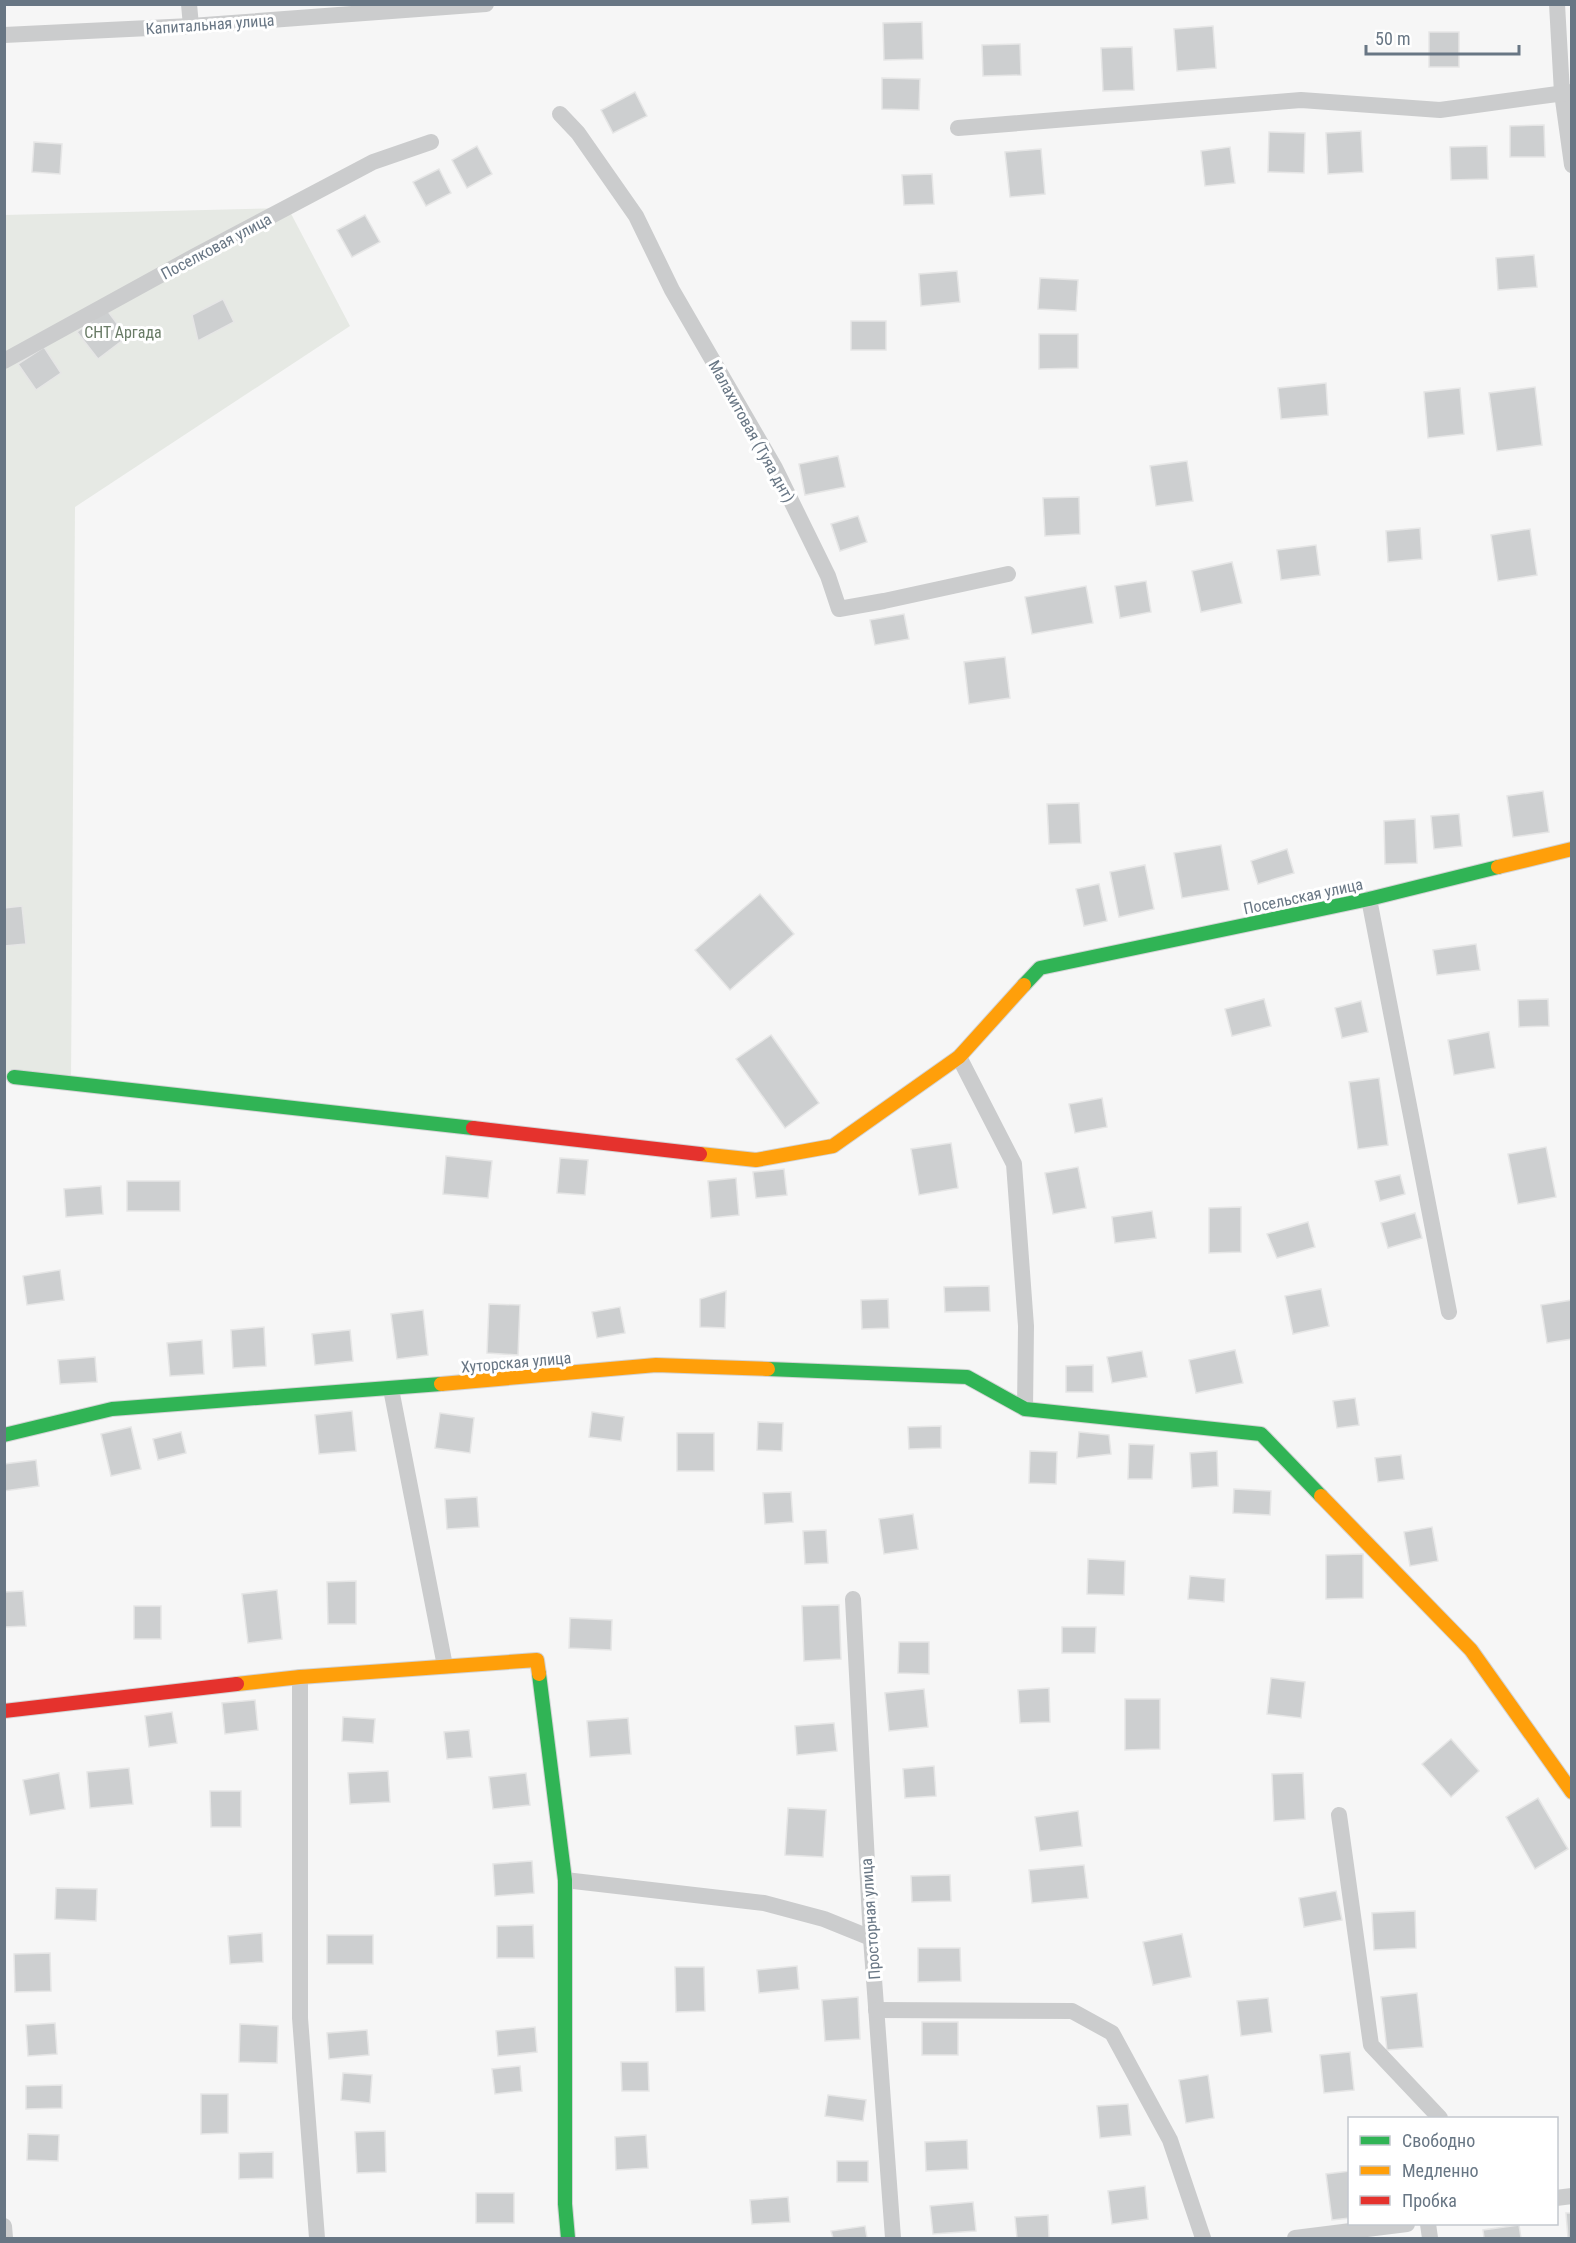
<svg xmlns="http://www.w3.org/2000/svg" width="1576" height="2243" font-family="'Roboto Condensed',sans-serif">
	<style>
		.green { fill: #e6e9e4 }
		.building { fill: #cdcfd0; stroke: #e6e6e6; stroke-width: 1.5 }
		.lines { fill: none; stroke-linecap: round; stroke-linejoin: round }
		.fast-casing { stroke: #d2d3d4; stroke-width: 16 }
		.slow-casing { stroke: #d2d3d4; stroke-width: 16 }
		.jam-casing { stroke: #d2d3d4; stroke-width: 16 }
		.street { stroke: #cbcccd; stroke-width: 16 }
		.fast { stroke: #30b455; stroke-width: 14 }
		.slow { stroke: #ff9f0a; stroke-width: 14 }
		.jam { stroke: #e5322d; stroke-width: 14 }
		.labels { text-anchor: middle; stroke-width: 6; stroke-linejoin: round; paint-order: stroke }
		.street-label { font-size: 16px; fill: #687684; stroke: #fff }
		.park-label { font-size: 16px; fill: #697b66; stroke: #fff }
	</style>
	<rect width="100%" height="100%" fill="#f6f6f6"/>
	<!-- green -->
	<path class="green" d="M288,208L350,326L75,507L71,1083L5,1079L4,215Z"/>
	<!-- building -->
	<g class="building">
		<path d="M922,22L923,59L884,60L883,23Z"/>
		<path d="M1213,26L1216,68L1177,71L1174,29Z"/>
		<rect x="1429" y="32" width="30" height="35"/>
		<path d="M1020,44L1021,75L983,76L982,45Z"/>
		<path d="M1132,47L1134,90L1103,91L1101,48Z"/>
		<path d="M882,78L920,79L919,110L882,109Z"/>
		<path d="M635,92L647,116L613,133L601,110Z"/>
		<path d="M1544,125L1545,157H1510V126Z"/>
		<path d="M1361,131L1363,172L1328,174L1326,133Z"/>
		<path d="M1269,132L1305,133L1304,173L1268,172Z"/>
		<path d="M34,142L62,144L60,174L32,172Z"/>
		<path d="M477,146L492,174L467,188L452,160Z"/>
		<path d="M1487,146L1488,179L1451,180L1450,147Z"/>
		<path d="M1230,147L1235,183L1205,186L1201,151Z"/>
		<path d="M1041,149L1045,194L1010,197L1005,152Z"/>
		<path d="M439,169L451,193L426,206L413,182Z"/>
		<path d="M932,174L934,204L904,205L902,175Z"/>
		<path d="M365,215L380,242L352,257L337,230Z"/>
		<path d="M1534,255L1537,287L1498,290L1496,258Z"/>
		<path d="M957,271L960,302L921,306L919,274Z"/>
		<path d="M1040,278L1078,280L1076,311L1038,309Z"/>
		<path d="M223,299L234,322L198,341L192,315Z"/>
		<path d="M107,310L127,337L98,359L77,332Z"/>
		<rect x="851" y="321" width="35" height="29"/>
		<path d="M1039,334H1078V368L1039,369Z"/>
		<path d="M44,347L61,373L36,390L18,364Z"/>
		<path d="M1326,383L1328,415L1281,419L1278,388Z"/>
		<path d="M1535,387L1542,445L1497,451L1489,393Z"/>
		<path d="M1460,388L1464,434L1428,438L1424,392Z"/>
		<path d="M838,456L845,487L805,495L799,464Z"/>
		<path d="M1187,461L1193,501L1156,506L1150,466Z"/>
		<path d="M1079,497L1080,534L1045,536L1043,498Z"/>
		<path d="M858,516L867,542L840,551L831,524Z"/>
		<path d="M1420,528L1422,559L1388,562L1386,531Z"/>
		<path d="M1530,529L1537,575L1498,581L1491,535Z"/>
		<path d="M1316,545L1320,575L1281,580L1277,550Z"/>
		<path d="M1232,562L1242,603L1201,612L1192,571Z"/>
		<path d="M1146,581L1151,612L1120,618L1115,586Z"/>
		<path d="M1086,586L1093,623L1032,634L1025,597Z"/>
		<path d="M904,614L909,639L875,645L870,620Z"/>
		<path d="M1005,657L1010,698L969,704L964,662Z"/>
		<path d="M1543,791L1549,832L1513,837L1507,796Z"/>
		<path d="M1079,803L1081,843L1049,844L1047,804Z"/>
		<path d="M1459,814L1462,846L1434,849L1431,816Z"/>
		<path d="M1415,819L1417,863L1385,864L1384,821Z"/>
		<path d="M1221,845L1229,890L1182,898L1174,853Z"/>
		<path d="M1287,849L1294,873L1258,884L1251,861Z"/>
		<path d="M1145,865L1154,909L1119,917L1110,872Z"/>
		<path d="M1099,884L1107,921L1084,926L1076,889Z"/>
		<path d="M760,894L794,934L730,990L695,950Z"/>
		<path d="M22,906L26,944L4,946V908Z"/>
		<path d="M1476,944L1480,970L1437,975L1433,950Z"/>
		<path d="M1264,999L1271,1026L1232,1036L1225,1009Z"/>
		<path d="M1548,999L1549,1026L1519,1027L1518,1000Z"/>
		<path d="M1361,1001L1368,1032L1342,1038L1335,1008Z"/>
		<path d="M1489,1032L1495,1068L1454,1075L1448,1040Z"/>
		<path d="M771,1035L819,1103L785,1128L736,1059Z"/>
		<path d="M1379,1078L1388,1145L1358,1149L1349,1082Z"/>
		<path d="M1102,1098L1107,1127L1075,1133L1069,1104Z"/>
		<path d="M951,1143L958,1188L919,1195L911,1149Z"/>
		<path d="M1546,1147L1556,1197L1518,1204L1508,1154Z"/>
		<path d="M446,1156L492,1161L488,1198L443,1194Z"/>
		<path d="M560,1158L588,1160L585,1195L557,1193Z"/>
		<path d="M1078,1167L1086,1208L1053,1214L1045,1173Z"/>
		<path d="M784,1169L787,1195L756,1198L753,1172Z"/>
		<path d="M1400,1175L1405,1194L1380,1201L1375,1181Z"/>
		<path d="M736,1178L739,1215L711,1218L708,1181Z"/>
		<rect x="127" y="1181" width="53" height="30"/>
		<path d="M101,1186L103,1214L66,1217L64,1189Z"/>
		<path d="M1241,1207V1252L1209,1253V1208Z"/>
		<path d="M1152,1211L1156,1238L1115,1243L1112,1217Z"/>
		<path d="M1415,1213L1422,1238L1388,1248L1381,1223Z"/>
		<path d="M1308,1222L1315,1247L1277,1258L1267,1234Z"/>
		<path d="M60,1270L64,1300L27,1305L23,1276Z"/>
		<path d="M989,1286L990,1311L945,1312L944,1287Z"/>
		<path d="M1321,1289L1329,1326L1293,1334L1285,1296Z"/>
		<path d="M726,1291L725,1328L700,1327V1299Z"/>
		<path d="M888,1299L889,1328L862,1329L861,1300Z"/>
		<path d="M1572,1300V1339L1547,1343L1541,1305Z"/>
		<path d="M489,1304L520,1305L518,1355L487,1353Z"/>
		<path d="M620,1307L625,1333L597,1338L592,1312Z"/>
		<path d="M423,1310L428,1355L397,1359L391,1314Z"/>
		<path d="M264,1327L266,1366L233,1368L231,1330Z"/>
		<path d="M350,1330L353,1361L315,1365L312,1334Z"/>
		<path d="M202,1340L204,1374L170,1376L167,1343Z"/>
		<path d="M1235,1350L1243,1383L1196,1393L1189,1360Z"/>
		<path d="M1142,1351L1147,1377L1112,1383L1107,1357Z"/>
		<path d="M95,1357L97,1382L60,1384L58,1360Z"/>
		<path d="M1093,1365V1392H1066V1366Z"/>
		<path d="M1355,1398L1359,1425L1337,1428L1333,1401Z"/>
		<path d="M352,1411L356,1451L319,1454L315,1415Z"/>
		<path d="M592,1412L624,1417L621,1441L589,1437Z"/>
		<path d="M440,1413L474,1418L470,1453L435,1448Z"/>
		<path d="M758,1422L783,1423L782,1451L757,1450Z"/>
		<path d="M941,1426V1448L909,1449L908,1427Z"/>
		<path d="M131,1427L141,1469L111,1476L101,1434Z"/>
		<path d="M181,1432L186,1453L158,1460L153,1439Z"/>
		<path d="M1079,1432L1109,1435L1111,1454L1077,1458Z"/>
		<rect x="677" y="1433" width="37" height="38"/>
		<path d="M1129,1444L1154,1445L1152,1479H1128Z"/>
		<path d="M1030,1451L1057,1452L1056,1484L1029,1483Z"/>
		<path d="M1217,1451L1218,1486L1192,1488L1190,1453Z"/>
		<path d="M1401,1455L1404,1479L1378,1482L1375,1458Z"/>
		<path d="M36,1460L39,1486L4,1491V1464Z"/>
		<path d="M1234,1489L1271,1491L1270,1515L1233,1513Z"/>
		<path d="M791,1492L793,1522L765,1524L763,1493Z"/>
		<path d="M477,1497L479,1527L447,1529L445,1499Z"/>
		<path d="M913,1514L918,1549L884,1554L879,1519Z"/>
		<path d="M1432,1527L1438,1561L1410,1566L1404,1532Z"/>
		<path d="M826,1530L828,1563L805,1564L803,1531Z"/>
		<path d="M1363,1554V1598L1326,1599V1555Z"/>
		<path d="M1088,1559L1125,1561L1124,1595L1087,1594Z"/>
		<path d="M1190,1576L1225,1579L1224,1602L1188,1599Z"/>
		<path d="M356,1581V1624H328L327,1582Z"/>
		<path d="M277,1590L282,1639L248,1643L242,1594Z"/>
		<path d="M23,1591L26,1626L4,1627V1592Z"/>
		<path d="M839,1605L841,1659L804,1661L802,1606Z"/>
		<rect x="134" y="1606" width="27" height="33"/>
		<path d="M570,1618L612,1620L611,1650L569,1648Z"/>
		<path d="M1062,1627H1096L1095,1653H1062Z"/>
		<path d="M899,1642H929V1674L898,1673Z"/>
		<path d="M1271,1678L1305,1682L1301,1718L1267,1714Z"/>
		<path d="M1049,1688L1050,1722L1020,1723L1018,1690Z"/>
		<path d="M924,1689L928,1727L889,1731L885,1693Z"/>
		<path d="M1125,1699H1160V1749L1125,1750Z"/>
		<path d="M255,1700L258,1730L225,1734L222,1703Z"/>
		<path d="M172,1712L177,1743L149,1747L145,1716Z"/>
		<path d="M343,1717L375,1719L373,1743L342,1741Z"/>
		<path d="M628,1718L631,1754L590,1757L587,1721Z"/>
		<path d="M834,1723L837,1751L797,1755L795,1726Z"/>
		<path d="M469,1730L472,1757L447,1759L444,1732Z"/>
		<path d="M1451,1739L1479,1771L1451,1797L1422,1764Z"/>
		<path d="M934,1766L936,1796L905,1798L903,1769Z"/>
		<path d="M129,1768L133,1804L90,1808L87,1772Z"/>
		<path d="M388,1771L390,1802L350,1804L348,1773Z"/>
		<path d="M59,1773L65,1809L30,1815L23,1780Z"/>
		<path d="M526,1773L530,1805L493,1809L489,1777Z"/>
		<path d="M1303,1773L1305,1819L1274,1821L1272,1774Z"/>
		<path d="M210,1791H241V1827H211Z"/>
		<path d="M1538,1798L1568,1849L1535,1869L1506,1817Z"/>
		<path d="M788,1808L826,1810L823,1857L785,1855Z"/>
		<path d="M1078,1811L1082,1846L1040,1851L1035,1817Z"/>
		<path d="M532,1861L534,1893L495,1896L493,1864Z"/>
		<path d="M1084,1865L1088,1898L1032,1903L1029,1870Z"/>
		<path d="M950,1875L951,1901L912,1902L911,1876Z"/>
		<path d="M56,1888L97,1889L96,1921L55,1919Z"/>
		<path d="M1336,1891L1342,1920L1304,1927L1299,1898Z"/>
		<path d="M1415,1911L1416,1948L1374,1950L1372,1913Z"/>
		<path d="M533,1925L534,1958H497V1926Z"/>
		<path d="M262,1933L263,1962L230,1964L228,1936Z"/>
		<path d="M1182,1934L1191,1977L1153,1985L1143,1942Z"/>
		<rect x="327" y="1935" width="46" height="29"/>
		<path d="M918,1948H960L961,1981L918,1982Z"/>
		<path d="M50,1953L51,1991L15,1992L14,1954Z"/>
		<path d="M797,1966L799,1989L759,1993L757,1970Z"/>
		<path d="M675,1967H704L705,2011L676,2012Z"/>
		<path d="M1417,1993L1423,2047L1387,2050L1381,1997Z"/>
		<path d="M858,1997L860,2039L825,2041L822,2000Z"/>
		<path d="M1268,1998L1272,2032L1241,2036L1237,2001Z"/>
		<rect x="922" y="2022" width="36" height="33"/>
		<path d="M55,2023L57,2054L28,2056L26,2025Z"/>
		<path d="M240,2024L278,2026L277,2063L239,2062Z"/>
		<path d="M535,2027L537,2052L498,2056L496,2031Z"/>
		<path d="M367,2030L369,2055L329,2059L327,2033Z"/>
		<path d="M1350,2052L1354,2090L1324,2093L1320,2055Z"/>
		<path d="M621,2062H648L649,2091H622Z"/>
		<path d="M520,2066L522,2091L495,2094L492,2069Z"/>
		<path d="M343,2073L372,2075L370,2103L341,2100Z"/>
		<path d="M1208,2075L1214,2118L1186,2123L1179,2080Z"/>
		<path d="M62,2085V2108L26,2109V2086Z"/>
		<path d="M201,2094H228V2133L201,2134Z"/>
		<path d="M828,2095L866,2100L863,2121L825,2116Z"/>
		<path d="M1128,2104L1131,2135L1100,2138L1097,2106Z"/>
		<path d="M385,2131L386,2172L357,2173L355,2132Z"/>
		<path d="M28,2134L59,2135L58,2161L27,2160Z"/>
		<path d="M646,2135L648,2168L616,2170L615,2137Z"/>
		<path d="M967,2140L968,2169L926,2171L925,2142Z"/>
		<path d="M273,2152V2178L239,2179V2153Z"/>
		<rect x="837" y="2161" width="31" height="21"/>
		<path d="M1350,2171V2218L1332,2220L1326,2174Z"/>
		<path d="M1145,2186L1148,2219L1112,2224L1108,2191Z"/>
		<rect x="476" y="2193" width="38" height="30"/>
		<path d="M788,2197L790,2222L752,2224L750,2200Z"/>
		<path d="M973,2202L976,2231L933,2234L930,2206Z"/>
		<path d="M1566,2213H1572V2238H1568Z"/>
		<path d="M1048,2215L1049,2238H1017L1015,2217Z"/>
		<path d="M1519,2225L1521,2238H1484L1483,2230Z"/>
		<path d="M865,2226L867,2238H833L831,2231Z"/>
	</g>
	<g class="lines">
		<defs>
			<g id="fast">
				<path d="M1024,985L1040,968L1369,899L1498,867"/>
				<path d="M14,1077L473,1128"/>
				<path d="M768,1369L967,1377L1025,1409L1261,1434L1321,1496"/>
				<path d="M4,1435L112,1409L441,1384"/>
				<path d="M539,1674L565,1880V2204L568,2238"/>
			</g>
			<g id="slow">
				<path d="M1498,867L1572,849"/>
				<path d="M700,1154L756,1160L833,1146L959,1057L1024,985"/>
				<path d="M441,1384L656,1365L768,1369"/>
				<path d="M1321,1496L1471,1650L1572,1792"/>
				<path d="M237,1684L300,1677L537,1660L539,1674"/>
			</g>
			<g id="jam">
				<path d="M473,1128L700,1154"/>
				<path d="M4,1711L237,1684"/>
			</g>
		</defs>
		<!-- fast casing -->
		<use href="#fast" class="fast-casing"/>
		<!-- slow casing -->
		<use href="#slow" class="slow-casing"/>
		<!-- jam casing -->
		<use href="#jam" class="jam-casing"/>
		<!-- street -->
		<g class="street">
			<path d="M189,4L191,26"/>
			<path d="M1557,4L1562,93L1572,165"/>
			<path d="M4,35L191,26L486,4"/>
			<path d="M560,114L578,133L636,216L672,290L775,468L828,576L839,609L884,601L1008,574"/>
			<path d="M958,128L1301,100L1440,110L1572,92"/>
			<path d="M4,361L195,256L373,162L431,142"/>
			<path d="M1369,899L1449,1312"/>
			<path d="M959,1057L1014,1164L1026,1326L1025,1409"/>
			<path d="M391,1389L445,1666"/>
			<path d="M853,1599L871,1938L893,2238"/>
			<path d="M300,1677V2018L317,2238"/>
			<path d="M1339,1815L1371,2045L1440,2118"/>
			<path d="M565,1880L764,1903L824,1919L871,1938"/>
			<path d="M876,2010L1072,2011L1112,2033L1170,2140L1203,2238"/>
			<path d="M1556,2198L1572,2196"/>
			<path d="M1428,2224L1430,2238"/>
			<path d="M4,2226L5,2238"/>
			<path d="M1295,2238L1407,2224"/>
		</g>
		<!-- fast -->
		<use href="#fast" class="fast"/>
		<!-- slow -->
		<use href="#slow" class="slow"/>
		<!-- jam -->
		<use href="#jam" class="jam"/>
	</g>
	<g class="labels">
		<!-- street labels -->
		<g class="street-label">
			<text transform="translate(210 24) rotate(-4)" y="6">Капитальная улица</text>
			<text transform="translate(216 246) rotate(-28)" y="6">Поселковая улица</text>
			<text transform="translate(752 431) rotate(61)" y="6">Малахитовая (Туяа днт)</text>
			<text transform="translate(1303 896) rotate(-12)" y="6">Посельская улица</text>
			<text transform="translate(516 1362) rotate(-5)" y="6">Хуторская улица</text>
			<text transform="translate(870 1919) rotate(-94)" y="6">Просторная улица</text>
		</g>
		<!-- park labels -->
		<g class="park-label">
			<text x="123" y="338">СНТ Аргада</text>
		</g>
	</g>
	<!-- border -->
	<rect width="1576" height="2243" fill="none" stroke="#687684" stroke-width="12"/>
	<!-- legend -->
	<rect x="1348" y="2117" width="210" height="108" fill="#ffffff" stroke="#c3c8ce" stroke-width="1.5"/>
	<rect x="1360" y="2136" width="30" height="9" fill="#30b455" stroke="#c3c8ce" stroke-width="1.5"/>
	<text x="1402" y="2147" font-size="18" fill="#687684">Свободно</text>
	<rect x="1360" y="2166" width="30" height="9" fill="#ff9f0a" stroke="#c3c8ce" stroke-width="1.5"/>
	<text x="1402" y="2177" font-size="18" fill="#687684">Медленно</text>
	<rect x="1360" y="2196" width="30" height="9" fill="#e5322d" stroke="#c3c8ce" stroke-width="1.5"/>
	<text x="1402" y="2207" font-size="18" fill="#687684">Пробка</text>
	<!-- scale -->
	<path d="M1366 45v9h153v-9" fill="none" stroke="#687684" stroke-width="3"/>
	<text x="1375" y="45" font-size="18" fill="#687684" stroke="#ffffff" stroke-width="4.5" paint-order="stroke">50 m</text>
</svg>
